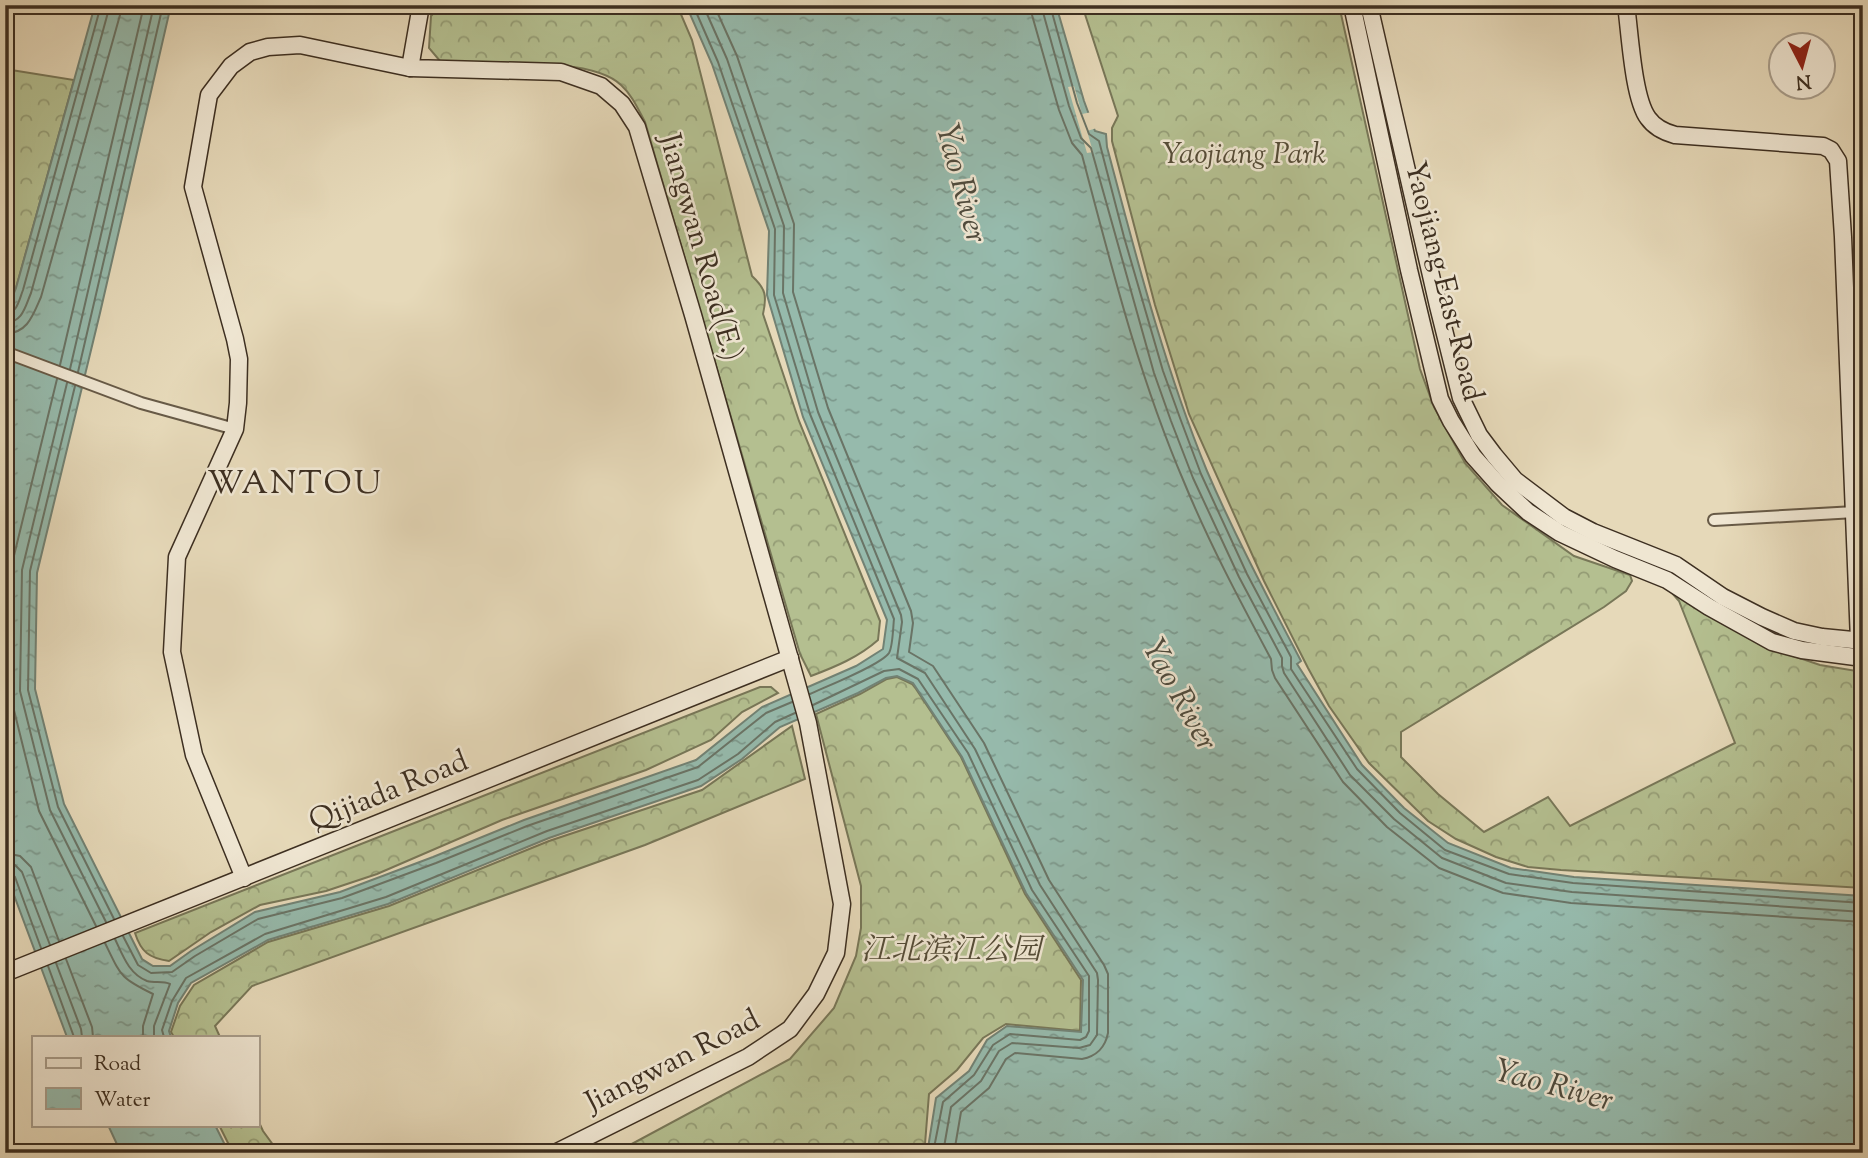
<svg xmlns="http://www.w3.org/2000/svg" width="1868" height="1158" font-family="'Sorts Mill Goudy','Noto Serif SC',serif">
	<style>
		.forest { fill: url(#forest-crowns); stroke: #787758; stroke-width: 2 }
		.water { fill: url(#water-ripples); stroke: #728274; stroke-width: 2 }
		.pier { fill: #e6d9b9 }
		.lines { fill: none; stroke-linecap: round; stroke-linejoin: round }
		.shore { stroke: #6a7466; stroke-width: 2 }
		.street-casing { stroke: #675a47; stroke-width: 14 }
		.secondary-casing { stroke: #3d2f21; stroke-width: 19 }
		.street { stroke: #efe6d2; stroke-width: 10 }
		.secondary { stroke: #efe6d2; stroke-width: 16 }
		.labels { text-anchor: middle; stroke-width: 5; stroke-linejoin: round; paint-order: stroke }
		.park-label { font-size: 30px; font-style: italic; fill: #554c37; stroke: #efe6d2 }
		.street-label { font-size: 30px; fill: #3d2f21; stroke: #efe6d2 }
		.water-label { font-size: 32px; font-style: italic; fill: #4f4b3d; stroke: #efe6d2 }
		.quarter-label { font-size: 33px; letter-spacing: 2px; fill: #3d2f21; stroke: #efe6d2 }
	</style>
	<defs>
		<pattern id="forest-crowns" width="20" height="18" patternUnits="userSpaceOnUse" patternTransform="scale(1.75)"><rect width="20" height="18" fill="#b4bf90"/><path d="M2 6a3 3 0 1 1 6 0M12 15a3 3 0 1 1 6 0" fill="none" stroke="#949c75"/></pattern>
		<pattern id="water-ripples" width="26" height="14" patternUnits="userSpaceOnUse" patternTransform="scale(1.75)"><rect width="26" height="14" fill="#96baac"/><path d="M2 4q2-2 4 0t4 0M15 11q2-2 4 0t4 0" fill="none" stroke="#7c988c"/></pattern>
	</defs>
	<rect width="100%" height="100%" fill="#e6d9b9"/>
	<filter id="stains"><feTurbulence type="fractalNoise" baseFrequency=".00286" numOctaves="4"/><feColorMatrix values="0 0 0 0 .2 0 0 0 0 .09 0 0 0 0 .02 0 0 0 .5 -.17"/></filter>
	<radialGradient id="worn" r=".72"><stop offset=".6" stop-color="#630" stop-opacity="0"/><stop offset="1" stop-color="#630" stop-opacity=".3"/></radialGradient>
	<!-- forest -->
	<g class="forest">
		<path d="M441,5L565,11L630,5H677L692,40L752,276C766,289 767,296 763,314L799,421L880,621L878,640C859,657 835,667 811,676L800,654L645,122C638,109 632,95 621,85C591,55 483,65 440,61L429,48L431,16Z"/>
		<path d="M1082,5H1339L1420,369L1434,407L1465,463L1502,505L1574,556L1630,575L1632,581L1626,591L1604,607L1401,732V757L1438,794L1484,832L1548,797L1570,826L1735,743L1679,601L1672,593L1675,590L1761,645L1820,665L1863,672V888L1561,870L1528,867L1496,857L1456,839L1428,821L1369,763L1329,706L1308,668L1264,581L1189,414L1155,305L1112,141V128L1118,116Z"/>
		<path d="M5,69L74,80L16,288L5,315Z"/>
		<path d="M897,677L912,684L916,689L961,757L1025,894L1081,980L1080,1031L1006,1024L983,1038L957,1070L929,1094L925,1144L903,1153H615L790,1059L834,1008L856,956L861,928V886L816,714L860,694L887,679Z"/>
		<path d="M760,687H771L778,693L742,712L711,740L646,770L502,820L377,874L326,891L260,905L211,932L169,961C149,958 141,952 135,933Z"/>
		<path d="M792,726L805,779L645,845L252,986L215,1026L220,1037H174L171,1032L180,1006L194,985L268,942L389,906L549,841L702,790Z"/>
		<path d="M257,1118L263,1131L279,1153H233L219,1125H257Z"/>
	</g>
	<!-- water -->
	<g class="water">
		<path d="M95,5H171L100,313L37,573L35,689L64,804L142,959L153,966H170L191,951L255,912L340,892L433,857L524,820L696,760L762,707L856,666L883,649L887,620L803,417L767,295L769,231L712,64L686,5H1056L1084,101L1095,131L1106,134L1107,147C1136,256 1164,366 1207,471C1235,536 1268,598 1301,661L1297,664L1362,765L1404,808L1448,843L1511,868L1574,877L1863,896V1153H918L928,1148L936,1098L969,1071L987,1040L1007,1026L1081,1032L1083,980L1026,893L962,757L913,683L897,676L886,678L858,693L780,727L742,759L701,786L549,838L388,904L268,940L191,983L178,1003L169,1031L171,1037H67L5,871V315L16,288Z"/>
		<path d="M108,1125H215L229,1153H121Z"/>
	</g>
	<!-- pier -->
	<path class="pier" d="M1074,86L1082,114L1092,112L1097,128L1087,131L1093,152L1087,153L1068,87Z"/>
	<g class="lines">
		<!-- shore -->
		<g class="shore">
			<path d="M693,5L718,62L775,229L774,295L810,414L894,619C893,627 893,646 889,653C881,665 825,687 810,694"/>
			<path d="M703,5L727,59L784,226L783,293L818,412L901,615L902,622L897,658L925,673L975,749L1040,885L1097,973L1098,980L1097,1035L1090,1045L1079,1048L1012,1043L999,1051L981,1081L951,1107L943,1153"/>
			<path d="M714,5L737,56L794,224L793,292L828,408L911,611L913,623L909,652L933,666L984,743L1049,880L1104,965L1108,974V1033C1105,1048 1097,1056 1082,1059L1015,1053L1006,1059L989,1088L961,1112L954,1153"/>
			<path d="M1030,5L1032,15L1059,110L1072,143L1082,155C1111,265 1139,377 1184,482C1209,543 1240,601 1271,659L1272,670L1275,678L1343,782L1387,827L1439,868L1503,893L1571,903L1863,922"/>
			<path d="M1041,5L1069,106L1081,138L1091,148L1154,373L1171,421L1193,478L1239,577L1282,658V666L1284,673L1350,775L1394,819L1442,858L1506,883L1572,892L1863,912"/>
			<path d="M1050,5L1077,103L1089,134L1099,141L1124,237L1163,371L1180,418L1201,474L1247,574L1291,657V669L1357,769L1400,813L1445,850L1509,874L1573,883L1863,903"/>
			<path d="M5,314C17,314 19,300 23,290L101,5"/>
			<path d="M5,323C23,322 25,307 31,293L110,5"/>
			<path d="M5,334C28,333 33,315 41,297L120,15L121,5"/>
			<path d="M60,365L144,5"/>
			<path d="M70,369L154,5"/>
			<path d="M78,372L163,5"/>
			<path d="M57,379L11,568L9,690L39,811L96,926"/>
			<path d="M67,383L22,570L20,691L50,810L106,922"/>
			<path d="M75,386L30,571L28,690L58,807L114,919"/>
			<path d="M813,705L884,671L899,669L918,679L968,753L1032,890L1089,976V1031L1086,1037L1080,1040L1010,1034L993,1045L974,1075L943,1102L933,1153"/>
			<path d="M5,853L20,856L31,867L59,941"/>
			<path d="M5,864L15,865L22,872L50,945"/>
			<path d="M5,872L11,873L15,877L41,948"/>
			<path d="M123,936L138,965L151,973L172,972L195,956L258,919L342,898L436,863L527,826L698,767L766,713L792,702"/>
			<path d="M115,939C123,956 129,974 147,981C155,983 163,981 170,984L154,1026V1037"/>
			<path d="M105,943C121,976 120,978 153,994L143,1026V1037"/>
			<path d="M66,959L92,1027L93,1037"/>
			<path d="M56,963L81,1029L82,1037"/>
			<path d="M48,966L74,1037"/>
			<path d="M164,1037L162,1030L172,1001L186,978L265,934L386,897L547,831L698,780L738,754L775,722L795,713"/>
		</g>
		<defs>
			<g id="street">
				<path d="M5,352L141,403L235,429"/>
				<path d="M1714,520L1855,512"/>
			</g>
			<g id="secondary">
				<path d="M421,5L410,68L561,72L601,86L622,104L637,127L693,315L808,723L842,904L836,953L816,994L790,1029L748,1057L555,1153"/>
				<path d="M1352,5L1409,270L1440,399L1451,421L1473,456L1498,484L1528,512L1560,533L1615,559L1667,580L1709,607L1772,642L1802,650L1863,658"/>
				<path d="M1369,5L1438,306L1461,398L1479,435L1494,455L1515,480L1564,517L1593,532L1676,565L1723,597L1762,617L1794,631L1822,637L1863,641"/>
				<path d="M1626,5C1630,33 1633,98 1648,118C1655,128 1664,132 1675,135L1823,146L1831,150L1838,161L1843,237L1859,641"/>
				<path d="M244,878L194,755L172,652L177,557L235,429L238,403L239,359L235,339L193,187L209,95L231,66L250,52L268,47L300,45L410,68"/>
				<path d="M5,973L790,658"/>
			</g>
		</defs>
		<!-- street casing -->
		<use href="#street" class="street-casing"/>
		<!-- secondary casing -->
		<use href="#secondary" class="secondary-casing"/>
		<!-- street -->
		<use href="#street" class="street"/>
		<!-- secondary -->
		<use href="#secondary" class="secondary"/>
	</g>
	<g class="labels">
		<!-- park labels -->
		<g class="park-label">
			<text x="1244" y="163">Yaojiang Park</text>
			<text x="951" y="959">江北滨江公园</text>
		</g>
		<!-- street labels -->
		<g class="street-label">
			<text transform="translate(702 247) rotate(74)" y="10">Jiangwan Road(E.)</text>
			<text transform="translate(1445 281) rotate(76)" y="10">Yaojiang East Road</text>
			<text transform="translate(388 790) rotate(-22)" y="10">Qijiada Road</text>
			<text transform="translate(672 1060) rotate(-27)" y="10">Jiangwan Road</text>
		</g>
		<!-- water labels -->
		<g class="water-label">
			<text transform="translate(963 183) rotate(75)" y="11">Yao River</text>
			<text transform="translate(1181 694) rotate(61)" y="11">Yao River</text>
			<text transform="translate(1554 1084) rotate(15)" y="11">Yao River</text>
		</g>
		<!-- quarter labels -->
		<g class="quarter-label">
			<text x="295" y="493">WANTOU</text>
		</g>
	</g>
	<!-- margin -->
	<rect width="1868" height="1158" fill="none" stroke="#e6d9b9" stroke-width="28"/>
	<rect x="7" y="7" width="1854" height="1144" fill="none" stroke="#3d2f21" stroke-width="3.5"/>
	<rect x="14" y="14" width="1840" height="1130" fill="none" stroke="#3d2f21" stroke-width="2"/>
	<!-- legend -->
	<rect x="32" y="1036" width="228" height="91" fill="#efe6d2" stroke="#a89d8b" stroke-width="2"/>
	<rect x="46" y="1058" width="35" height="10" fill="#efe6d2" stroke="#a89d8b" stroke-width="2"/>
	<text x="94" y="1070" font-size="21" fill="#3d2f21">Road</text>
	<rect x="46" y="1088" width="35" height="21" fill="url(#water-ripples)" stroke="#a89d8b" stroke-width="2"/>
	<text x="94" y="1106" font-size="21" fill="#3d2f21">Water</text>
	<!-- north arrow -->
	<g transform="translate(1802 66) rotate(174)"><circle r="33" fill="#efe6d2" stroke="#a89d8b" stroke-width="2"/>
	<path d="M0-5L12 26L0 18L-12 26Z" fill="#8f2418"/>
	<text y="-10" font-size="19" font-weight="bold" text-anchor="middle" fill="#3d2f21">N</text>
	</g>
	<rect width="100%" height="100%" filter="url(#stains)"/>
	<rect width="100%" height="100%" fill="url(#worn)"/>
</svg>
